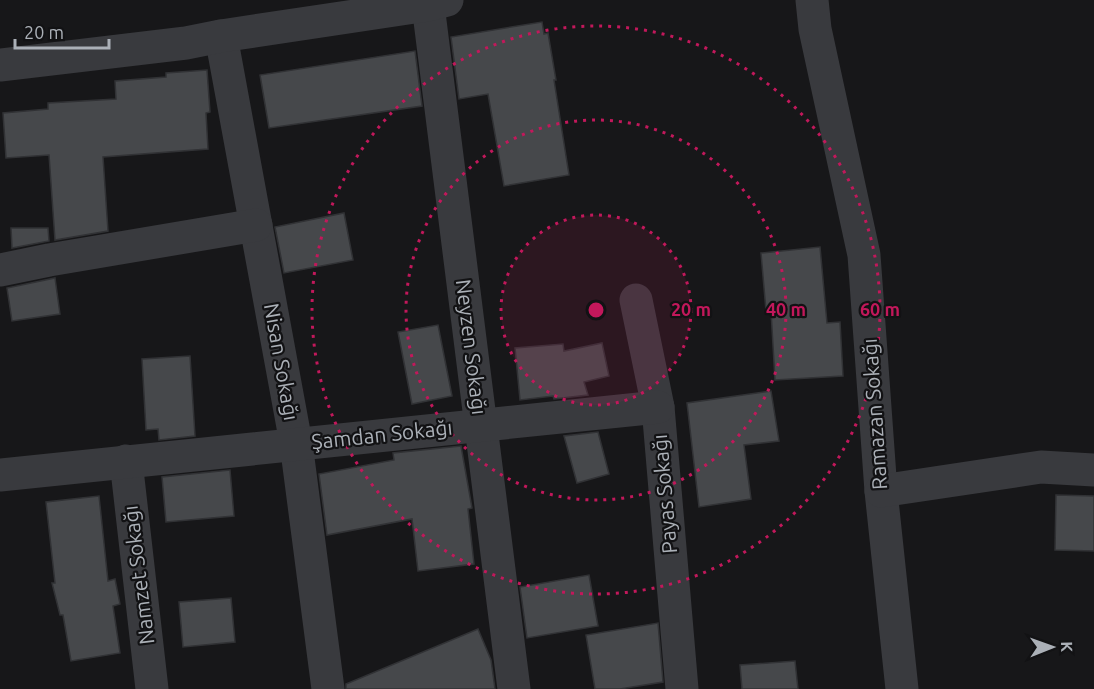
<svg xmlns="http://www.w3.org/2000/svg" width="1094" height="689" font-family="Ubuntu,sans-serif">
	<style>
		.building { fill: #46484b; stroke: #313235; stroke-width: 1.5 }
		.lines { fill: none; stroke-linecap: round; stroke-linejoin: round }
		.minor { stroke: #393a3e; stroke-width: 33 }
		.ring { fill: none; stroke: #c2185b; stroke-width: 3; stroke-dasharray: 3 6 }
		.labels { text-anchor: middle; stroke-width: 4.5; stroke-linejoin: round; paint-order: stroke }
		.street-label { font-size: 21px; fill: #abb0b7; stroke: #121214 }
		.centre { fill: #c2185b; stroke: #121214; stroke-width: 3 }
		.ring-label { font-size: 18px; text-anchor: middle; font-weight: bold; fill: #c2185b; stroke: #121214; stroke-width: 4.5; stroke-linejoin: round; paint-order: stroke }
	</style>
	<rect width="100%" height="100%" fill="#171719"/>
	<!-- building -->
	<g class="building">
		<path d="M542,22L544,34L548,33L556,80H554L569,175L504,186L488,94L459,99L451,37Z"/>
		<path d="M415,51L422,106L269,128L260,75Z"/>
		<path d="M207,70L210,112L206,113L208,149L103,157L108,231L55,240L49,155L6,158L3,113L48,109V103L116,99L115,81L166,77V73Z"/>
		<path d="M344,213L353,260L284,273L275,227Z"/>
		<path d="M11,228H48L49,241L12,248Z"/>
		<path d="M820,247L827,323L840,322L843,376L775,380L771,311H766L761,253Z"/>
		<path d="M55,278L60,314L12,321L7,288Z"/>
		<path d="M438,325L452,396L412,404L398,332Z"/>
		<path d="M602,343L609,376L584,382L588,395L554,399L553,396L520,400L515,348L563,344L564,351Z"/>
		<path d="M190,356L195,436L159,440L158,429L146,430L142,359Z"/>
		<path d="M771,391L779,441L744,445L751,499L699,507L687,403Z"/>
		<path d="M598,432L609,474L577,483L564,436Z"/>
		<path d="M461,446L472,508L468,509L474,564L418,571L412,519L327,535L319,474L394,460L393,453Z"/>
		<path d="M230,470L234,516L166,522L162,477Z"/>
		<path d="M1056,495L1094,496V551L1055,550Z"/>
		<path d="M99,496L108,581L115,579L120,604L113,606L120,653L71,661L63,615H60L52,583H55L46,502Z"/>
		<path d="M589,575L598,626L527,638L520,587Z"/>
		<path d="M231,598L235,642L183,647L179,602Z"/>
		<path d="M658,623L663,682L620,689H595L586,635Z"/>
		<path d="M478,629L491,660L495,689H346V684Z"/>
		<path d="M795,661L798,689H742L740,665Z"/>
	</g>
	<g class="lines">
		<!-- minor -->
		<g class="minor">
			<path d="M812,0L815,29L864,255L881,491L902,689"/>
			<path d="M428,5L514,689"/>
			<path d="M221,36L296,443L328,689"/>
			<path d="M0,65L186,43L221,36L428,5L447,0"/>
			<path d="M0,270L49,260L256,225"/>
			<path d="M636,300L658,407L682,689"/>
			<path d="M126,461L152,689"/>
			<path d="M0,475L658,407"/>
			<path d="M881,491L1041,467L1094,470"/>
		</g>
	</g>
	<!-- distance rings -->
	<circle cx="596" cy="310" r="95" fill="#c2185b" fill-opacity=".12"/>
	<g class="ring">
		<circle cx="596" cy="310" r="95"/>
		<circle cx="596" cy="310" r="190"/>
		<circle cx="596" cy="310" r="284"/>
	</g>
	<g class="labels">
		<!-- street labels -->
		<g class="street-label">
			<text transform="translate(471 347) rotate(83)" y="7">Neyzen Sokağı</text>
			<text transform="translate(281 362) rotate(80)" y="7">Nisan Sokağı</text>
			<text transform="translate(875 414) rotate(-94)" y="7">Ramazan Sokağı</text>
			<text transform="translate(382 435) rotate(-6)" y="7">Şamdan Sokağı</text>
			<text transform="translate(665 494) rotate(-95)" y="7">Payas Sokağı</text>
			<text transform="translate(139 575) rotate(-97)" y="7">Namzet Sokağı</text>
		</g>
	</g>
	<circle cx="596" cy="310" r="9" class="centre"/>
	<g class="ring-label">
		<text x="691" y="316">20 m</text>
		<text x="786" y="316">40 m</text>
		<text x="880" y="316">60 m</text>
	</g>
	<!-- north arrow -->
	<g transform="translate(1052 647) rotate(89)" stroke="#121214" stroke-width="4.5" paint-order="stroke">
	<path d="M0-4.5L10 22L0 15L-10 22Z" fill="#abb0b7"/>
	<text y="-9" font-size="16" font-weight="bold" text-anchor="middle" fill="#abb0b7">K</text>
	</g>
	<!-- scale -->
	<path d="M15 39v9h94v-9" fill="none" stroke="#abb0b7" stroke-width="3"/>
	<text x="24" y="39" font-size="18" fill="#abb0b7" stroke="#121214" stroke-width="4.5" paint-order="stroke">20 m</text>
</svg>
